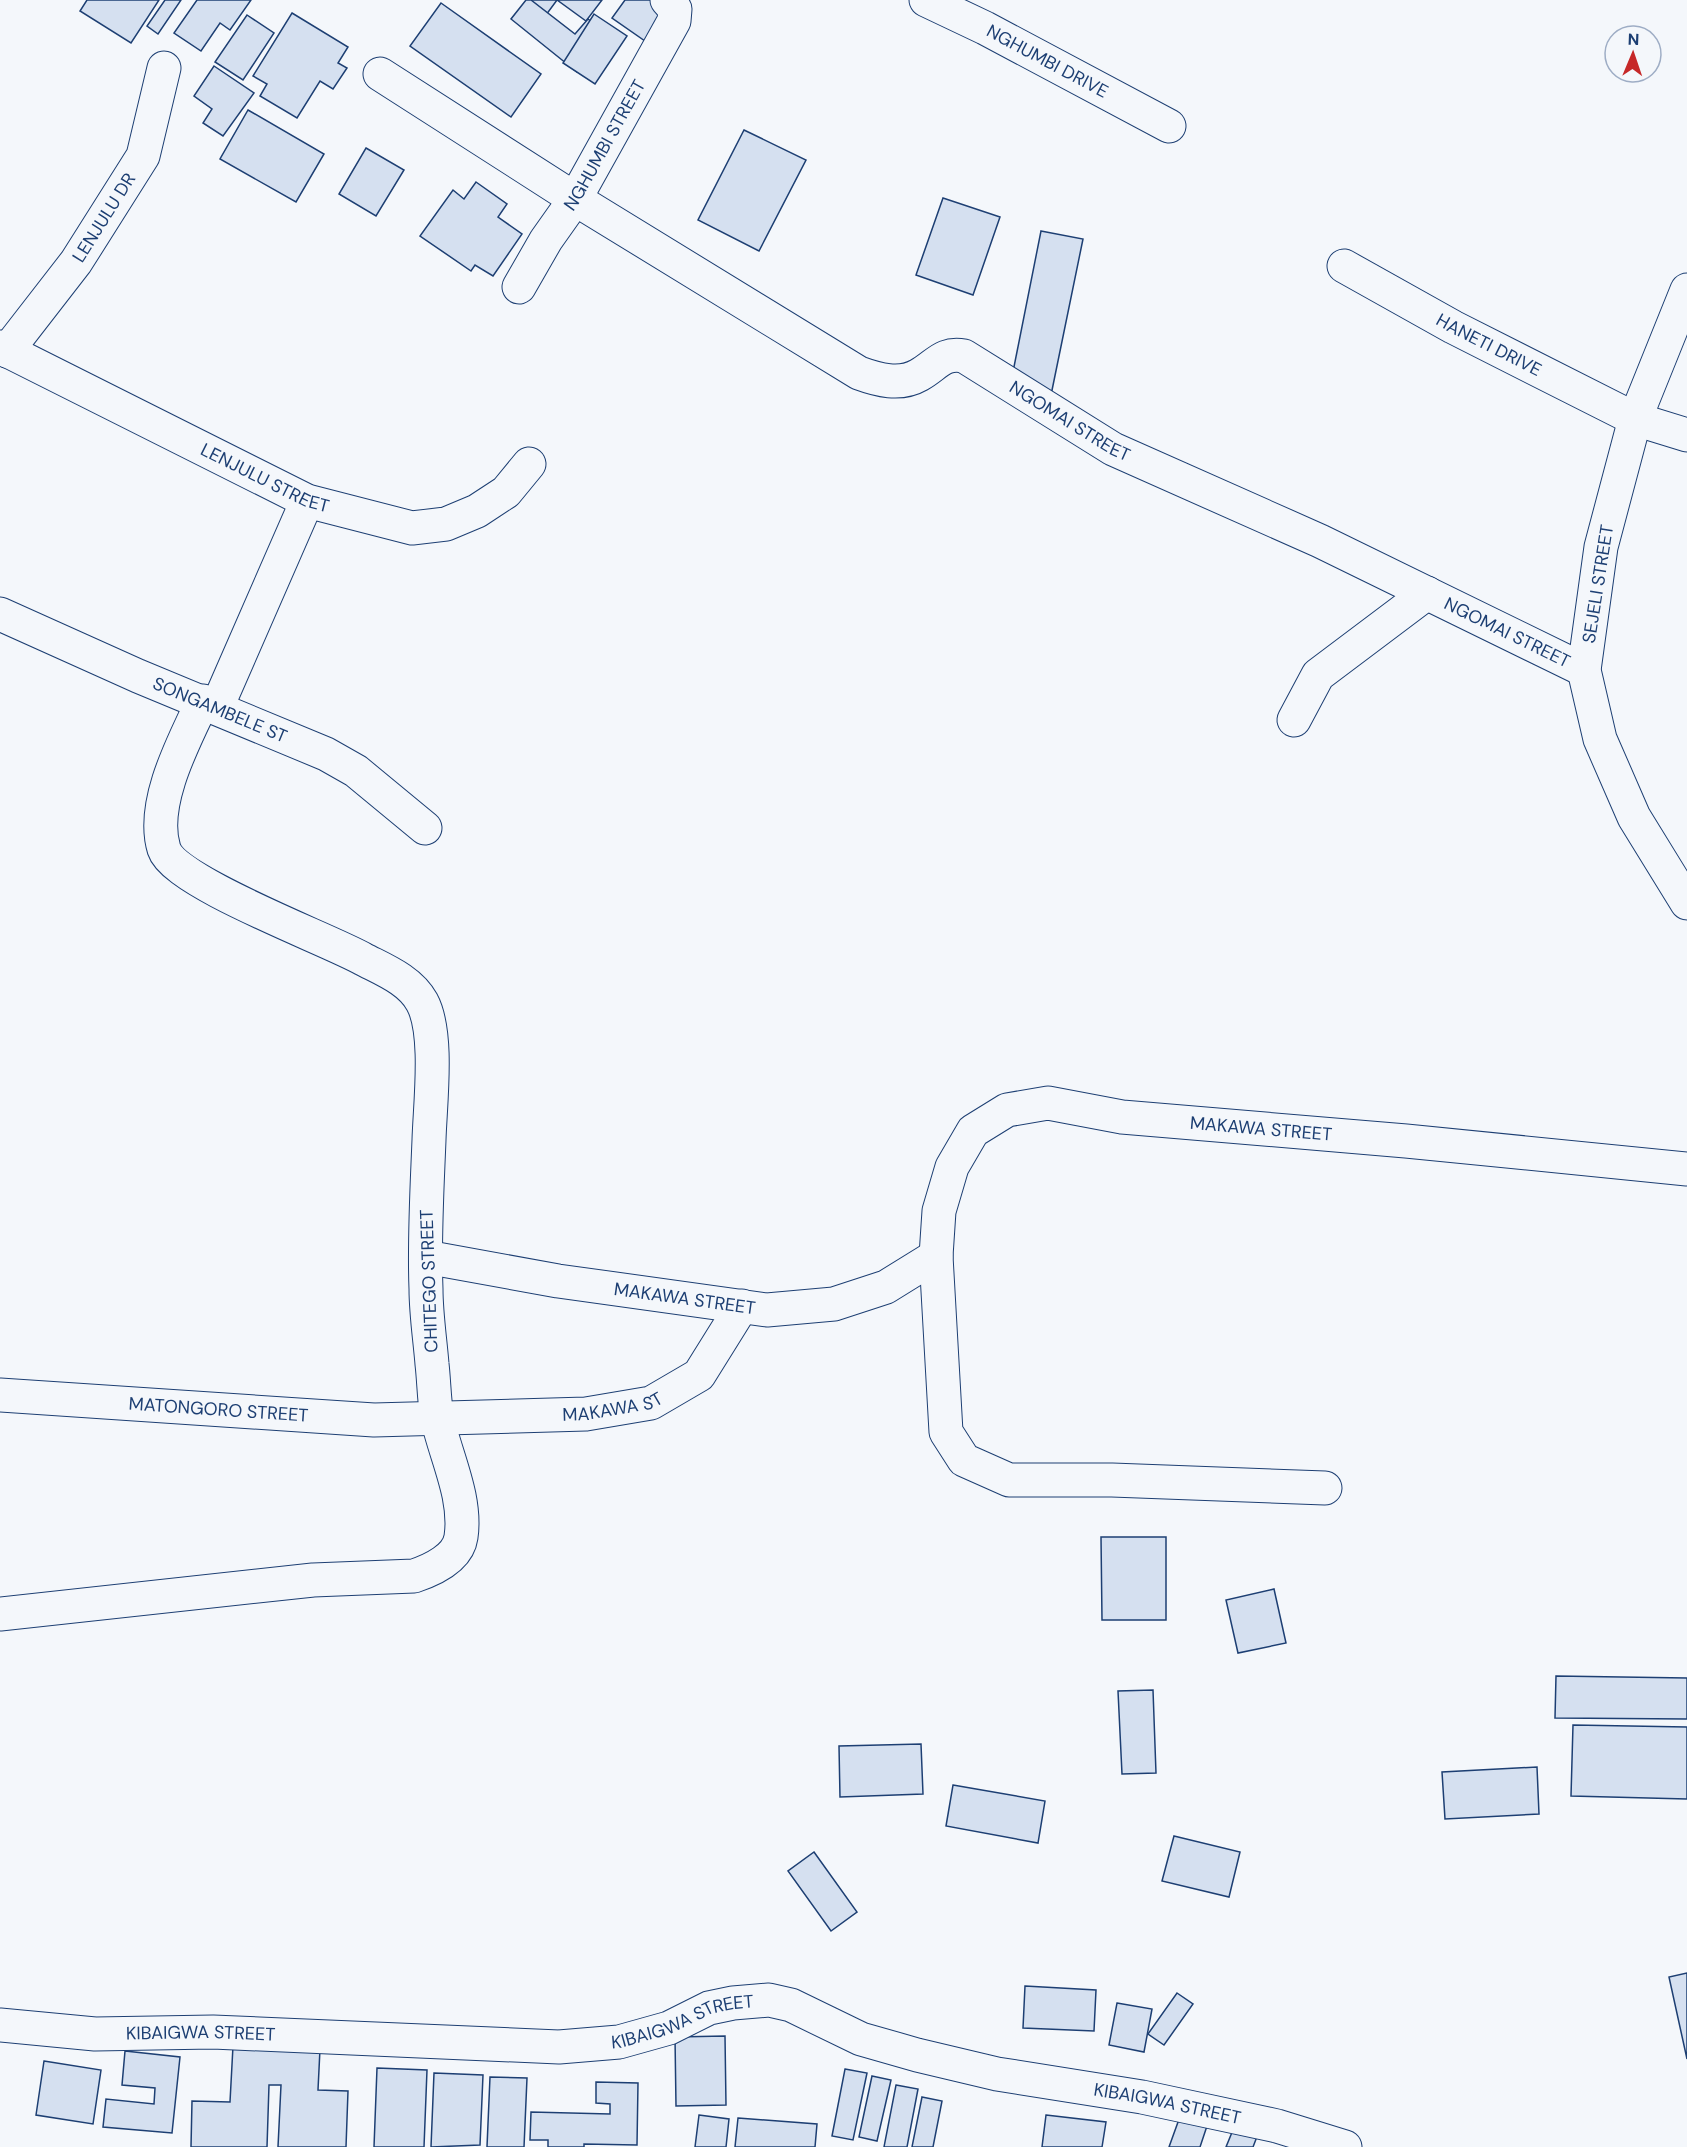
<svg xmlns="http://www.w3.org/2000/svg" width="1687" height="2147" font-family="'DM Sans',sans-serif">
	<style>
		.building { fill: #d5e0f0; stroke: #1d3f73; stroke-width: 1.5 }
		.lines { fill: none; stroke-linecap: round; stroke-linejoin: round }
		.street-casing { stroke: #1d3f73; stroke-width: 35 }
		.street { stroke: #f4f7fb; stroke-width: 33 }
		.labels { text-anchor: middle; stroke-width: 4.5; stroke-linejoin: round; paint-order: stroke }
		.street-label { font-size: 18px; fill: #1d3f73; stroke: #f4f7fb }
	</style>
	<rect width="100%" height="100%" fill="#f4f7fb"/>
	<!-- building -->
	<g class="building">
		<path d="M87,0H159L131,43L80,11Z"/>
		<path d="M165,0H181L158,34L147,26Z"/>
		<path d="M197,0H251L230,30L220,23L201,51L174,33Z"/>
		<path d="M526,0H602L586,21L557,0L546,15Z"/>
		<path d="M526,0H531L575,34L588,19L607,34L577,72L511,19Z"/>
		<path d="M625,0H658L668,7L645,41L612,18Z"/>
		<path d="M441,3L541,74L511,117L410,46Z"/>
		<path d="M292,13L348,47L338,63L347,68L333,89L320,81L297,118L260,96L267,84L253,76Z"/>
		<path d="M594,14L627,36L595,84L563,63Z"/>
		<path d="M247,15L274,33L243,80L215,62Z"/>
		<path d="M214,66L254,93L223,136L203,123L212,109L194,96Z"/>
		<path d="M248,110L324,154L296,202L220,159Z"/>
		<path d="M744,130L806,160L759,251L698,220Z"/>
		<path d="M366,148L404,170L376,216L339,194Z"/>
		<path d="M476,182L507,204L498,217L522,234L493,276L475,265L471,271L420,236L453,190L464,199Z"/>
		<path d="M943,198L1000,217L973,295L916,275Z"/>
		<path d="M1041,231L1083,239L1050,400L1009,392Z"/>
		<path d="M1101,1537H1166V1620H1102Z"/>
		<path d="M1274,1589L1286,1643L1238,1653L1226,1600Z"/>
		<path d="M1556,1676L1687,1678V1719L1555,1718Z"/>
		<path d="M1153,1690L1156,1773L1122,1774L1118,1691Z"/>
		<path d="M1573,1725L1687,1727V1799L1571,1796Z"/>
		<path d="M921,1744L923,1794L840,1797L839,1746Z"/>
		<path d="M1537,1767L1539,1814L1445,1819L1442,1772Z"/>
		<path d="M953,1785L1045,1801L1038,1843L946,1826Z"/>
		<path d="M1174,1836L1240,1852L1229,1897L1162,1881Z"/>
		<path d="M814,1852L857,1912L831,1931L788,1871Z"/>
		<path d="M1687,1973V2059L1669,1977Z"/>
		<path d="M1025,1986L1096,1990L1094,2031L1023,2028Z"/>
		<path d="M1177,1993L1193,2004L1164,2045L1148,2034Z"/>
		<path d="M1117,2003L1152,2009L1144,2052L1109,2045Z"/>
		<path d="M725,2036L726,2105L676,2106L675,2037Z"/>
		<path d="M233,2046L320,2049L318,2090L348,2091L346,2147H278L281,2085H269L267,2147H191L192,2101L230,2102Z"/>
		<path d="M125,2051L180,2057L172,2133L103,2127L106,2099L154,2104L155,2088L122,2085Z"/>
		<path d="M44,2061L101,2070L93,2124L36,2115Z"/>
		<path d="M377,2068L427,2070L424,2147H374Z"/>
		<path d="M845,2069L867,2073L853,2140L832,2136Z"/>
		<path d="M434,2073L483,2075L480,2145L431,2147Z"/>
		<path d="M872,2076L891,2080L877,2141L859,2137Z"/>
		<path d="M490,2077L527,2078L524,2147H487Z"/>
		<path d="M596,2082L638,2083L637,2145L584,2144V2147H548V2140H530L531,2112L610,2114V2104L596,2103Z"/>
		<path d="M896,2085L918,2089L907,2147H884Z"/>
		<path d="M922,2097L942,2101L933,2147H912Z"/>
		<path d="M1182,2111L1209,2120L1200,2147H1169Z"/>
		<path d="M699,2115L729,2119L726,2147H695Z"/>
		<path d="M1046,2115L1106,2122L1102,2147H1042Z"/>
		<path d="M738,2118L817,2124L815,2147H735Z"/>
		<path d="M1235,2125L1258,2134L1253,2147H1226Z"/>
	</g>
	<g class="lines">
		<defs>
			<g id="street">
				<path id="s1" d="M926,0L985,28L1169,126"/>
				<path id="s2" d="M380,74L575,199L859,373C878,380 900,386 919,375C937,365 942,352 964,356L1113,449L1320,541L1584,670"/>
				<path id="s3" d="M1344,266L1453,327L1635,419L1687,435"/>
				<path id="s4" d="M519,287L546,240L575,199L674,21L675,9L667,0"/>
				<path d="M1687,290L1635,419L1601,547L1584,670L1600,739L1634,817L1687,903"/>
				<path id="s5" d="M0,347L307,501L412,528L446,524L477,511L506,492L529,464"/>
				<path id="s6" d="M7,351L76,262L143,156L164,68"/>
				<path id="s7" d="M0,614L138,676L326,754L356,771L425,828"/>
				<path d="M217,707L307,501"/>
				<path d="M1294,720L1318,675L1427,593"/>
				<path id="s8" d="M426,1257L558,1281L767,1310L834,1304L886,1287L936,1256"/>
				<path id="s9" d="M0,1395L374,1420L586,1414L651,1403L699,1375L742,1306"/>
				<path id="s10" d="M1325,1488L1112,1480H1009L964,1460L946,1432L936,1256L939,1211L952,1167L973,1131L1007,1110L1048,1103L1122,1117L1406,1141L1687,1169"/>
				<path d="M0,1614L313,1580L414,1576C432,1570 458,1558 461,1537C467,1497 445,1455 437,1417C434,1400 434,1381 432,1364C430,1339 426,1314 426,1289C424,1240 427,1190 429,1140C430,1104 439,1033 422,1002C410,980 384,970 363,959C328,939 175,883 164,849C150,804 184,741 203,701"/>
				<path id="s11" d="M0,2025L95,2034L213,2032L559,2047L619,2042L669,2028L709,2008L733,2003L769,2000L791,2005L861,2039L917,2055L997,2074L1142,2097L1277,2126L1345,2147"/>
			</g>
		</defs>
		<!-- street casing -->
		<use href="#street" class="street-casing"/>
		<!-- street -->
		<use href="#street" class="street"/>
	</g>
	<g class="labels">
		<!-- street labels -->
		<g class="street-label">
			<text dy="6" stroke="none"><textPath href="#s1" startOffset="136">NGHUMBI DRIVE</textPath></text>
			<text dy="6" stroke="none"><textPath href="#s4" startOffset="166">NGHUMBI STREET</textPath></text>
			<text dy="6" stroke="none"><textPath href="#s6" startOffset="165">LENJULU DR</textPath></text>
			<text dy="6" stroke="none"><textPath href="#s3" startOffset="165">HANETI DRIVE</textPath></text>
			<text dy="6" stroke="none"><textPath href="#s2" startOffset="802">NGOMAI STREET</textPath></text>
			<text dy="6" stroke="none"><textPath href="#s5" startOffset="296">LENJULU STREET</textPath></text>
			<text transform="translate(1598 584) rotate(-81)" y="6">SEJELI STREET</text>
			<text dy="6" stroke="none"><textPath href="#s2" startOffset="1288">NGOMAI STREET</textPath></text>
			<text dy="6" stroke="none"><textPath href="#s7" startOffset="240">SONGAMBELE ST</textPath></text>
			<text dy="6" stroke="none"><textPath href="#s10" startOffset="1004">MAKAWA STREET</textPath></text>
			<text transform="translate(429 1281) rotate(-92)" y="6">CHITEGO STREET</text>
			<text dy="6" stroke="none"><textPath href="#s8" startOffset="262">MAKAWA STREET</textPath></text>
			<text dy="6" stroke="none"><textPath href="#s9" startOffset="614">MAKAWA ST</textPath></text>
			<text dy="6" stroke="none"><textPath href="#s9" startOffset="219">MATONGORO STREET</textPath></text>
			<text dy="6" stroke="none"><textPath href="#s11" startOffset="687">KIBAIGWA STREET</textPath></text>
			<text dy="6" stroke="none"><textPath href="#s11" startOffset="201">KIBAIGWA STREET</textPath></text>
			<text dy="6" stroke="none"><textPath href="#s11" startOffset="1191">KIBAIGWA STREET</textPath></text>
		</g>
	</g>
	<!-- north arrow -->
	<g transform="translate(1633 54) rotate(2)"><circle r="28" fill="#f4f7fb" stroke="#9eadc5" stroke-width="1.5"/>
	<path d="M0-4.5L10 22L0 15L-10 22Z" fill="#c62828"/>
	<text y="-9" font-size="16" font-weight="bold" text-anchor="middle" fill="#1d3f73">N</text>
	</g>
</svg>
